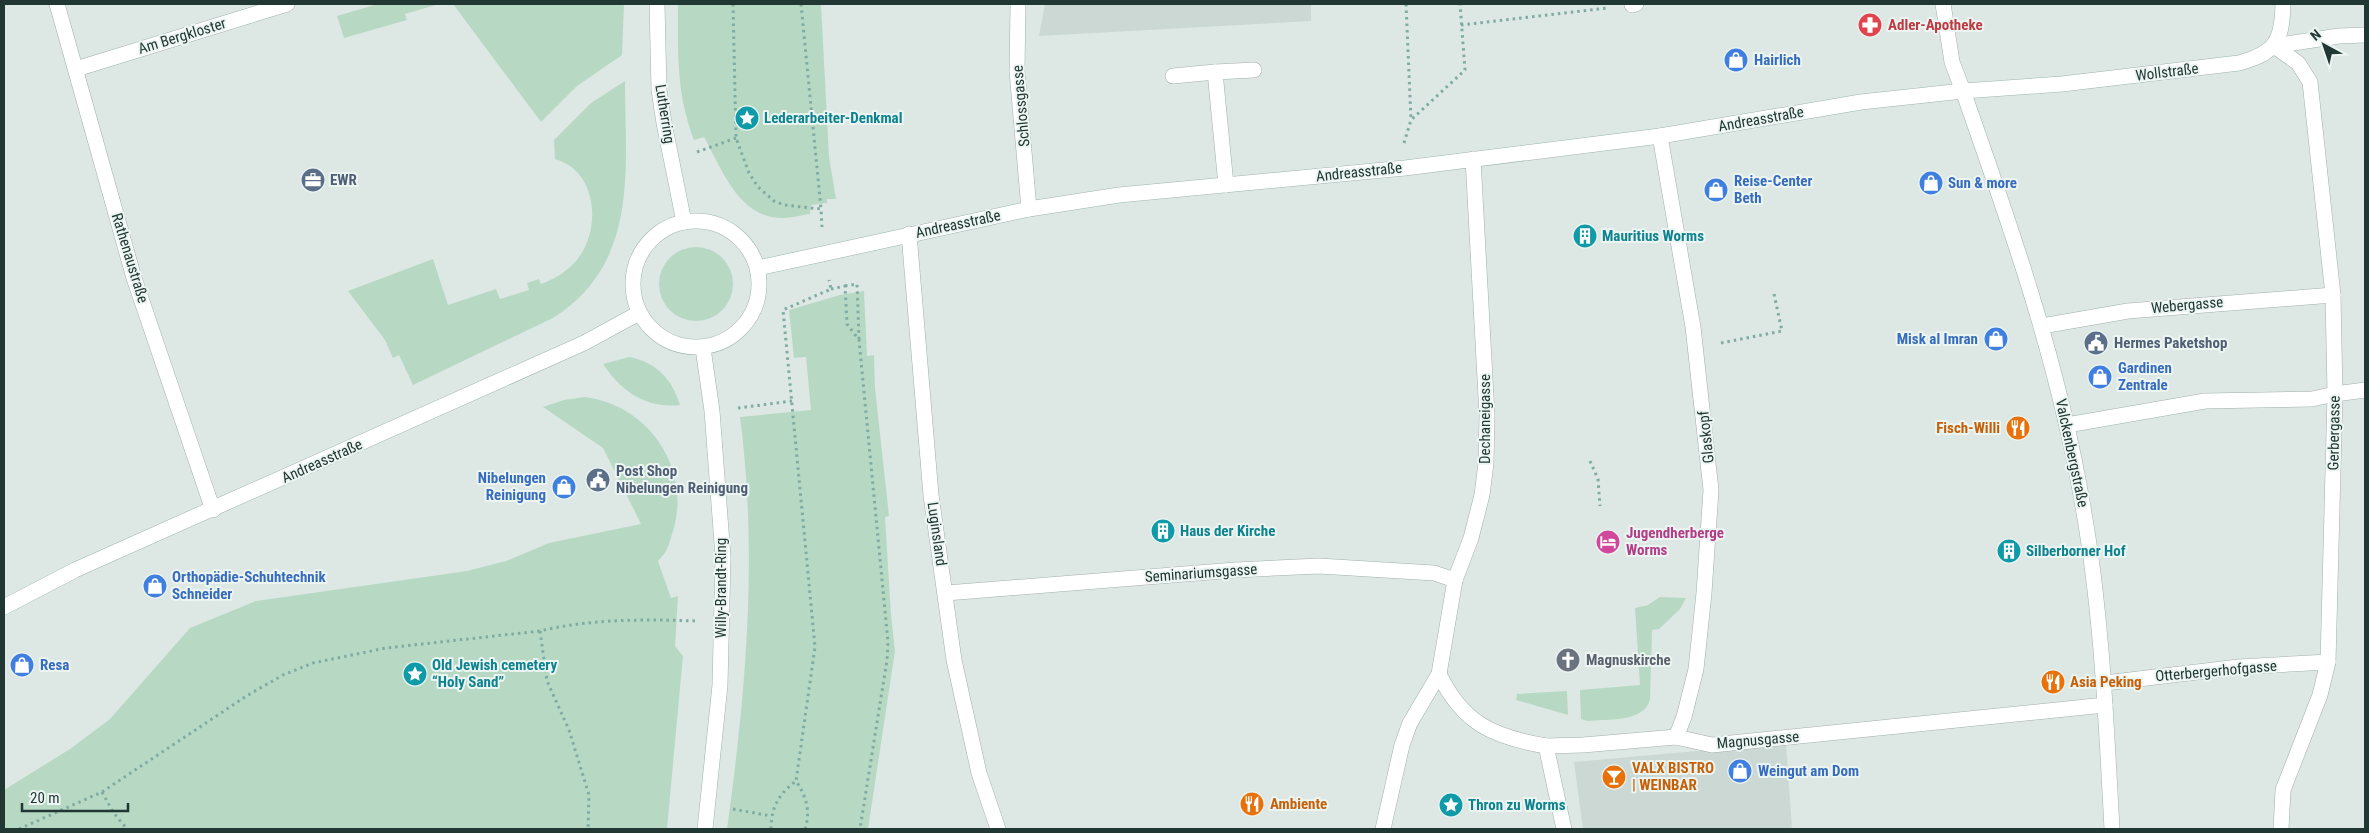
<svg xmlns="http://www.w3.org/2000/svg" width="2369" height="833" font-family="'Roboto Condensed',sans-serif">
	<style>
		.built { fill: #ccd8d4 }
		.green { fill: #b7d9c4 }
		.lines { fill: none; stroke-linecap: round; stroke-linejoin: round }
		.lane-casing { stroke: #a1afac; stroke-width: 16 }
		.street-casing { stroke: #a1afac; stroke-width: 16 }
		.secondary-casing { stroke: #9db4ae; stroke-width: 16 }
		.path { stroke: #7faba2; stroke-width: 3; stroke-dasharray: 2.5 4; stroke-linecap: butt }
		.lane { stroke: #fff; stroke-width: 15 }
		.street { stroke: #fff; stroke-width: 15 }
		.secondary { stroke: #fff; stroke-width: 15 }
		.labels { text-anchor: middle; stroke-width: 4; stroke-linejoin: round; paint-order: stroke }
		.health-label { font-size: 15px; font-weight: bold; fill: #be3a42; stroke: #edf5f2; text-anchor: start }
		.street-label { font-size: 15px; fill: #203733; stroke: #edf5f2 }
		.shop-label { font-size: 15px; font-weight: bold; fill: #366cbe; stroke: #edf5f2; text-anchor: start }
		.culture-label { font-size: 15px; font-weight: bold; fill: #0d838f; stroke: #edf5f2; text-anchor: start }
		.service-label { font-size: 15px; font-weight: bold; fill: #4e5e75; stroke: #edf5f2; text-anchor: start }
		.food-label { font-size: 15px; font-weight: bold; fill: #c56008; stroke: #edf5f2; text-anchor: start }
		.hotel-label { font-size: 15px; font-weight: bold; fill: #b23c85; stroke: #edf5f2; text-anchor: start }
		.worship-label { font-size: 15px; font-weight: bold; fill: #5b616d; stroke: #edf5f2; text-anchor: start }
	</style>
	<rect width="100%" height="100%" fill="#dde8e5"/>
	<!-- built -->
	<g class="built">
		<path d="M1045,4H1311V21L1039,36Z"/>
		<path d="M1786,743L1792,829H1583L1574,762Z"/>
	</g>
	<!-- green -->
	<g class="green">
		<path d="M378,4H439L405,14L407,20L344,38L337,16Z"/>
		<path d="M453,4H624L622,55L577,86L541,122Z"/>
		<path d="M678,4H821L829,157L836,199H827V203L811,205L810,214C802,215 792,218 783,218C739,219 722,169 704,137L694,140C676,92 678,54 678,4Z"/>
		<path d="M625,81C625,169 640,263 553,318L413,385L399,355L393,358L385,340L348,291L433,259L448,305L496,289L500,299L529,290L527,283L539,279L541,284C555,279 566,272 576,261C602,230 598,171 555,159L554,140L591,103Z"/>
		<circle cx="696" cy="284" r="37"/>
		<path d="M864,291L867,356L874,355L875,388L889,516L885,517L891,615L895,651L868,829H727C746,692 758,554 740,417L811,410L806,357L794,358L789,310L840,295Z"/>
		<path d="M629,357C656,362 672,379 680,405C646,409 621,391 603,364Z"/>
		<path d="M585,397C649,405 692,469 673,531C669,543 668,552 658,561L671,598L678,596L675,646L683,656L667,829H4V790L70,749L110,719L190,628L256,601L467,571L506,561L549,543L641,524L603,448L543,407L564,400Z"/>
		<path d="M1660,597L1686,598L1680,609L1659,629L1652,630L1650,699C1645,723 1606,719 1587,721L1581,719L1580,690L1640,685L1635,608L1648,605Z"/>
		<path d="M1567,691L1568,715L1516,700L1517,694Z"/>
	</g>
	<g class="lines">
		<defs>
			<g id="lane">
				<path d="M1018,4L1017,71L1029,209"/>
				<path d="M1632,5L1636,4"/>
				<path d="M1173,76L1215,72"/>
				<path d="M1660,136L1693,327L1711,490L1704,593L1696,669L1684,717L1676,737"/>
				<path d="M1226,185L1215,72L1254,70"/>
				<path d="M2042,326L2128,311L2333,295"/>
				<path d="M2067,425L2205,401L2312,399L2335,394"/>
				<path d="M2105,683L2239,667L2328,662L2320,695L2283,790L2281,829"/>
				<path d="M1546,746L1583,745L1676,737L1712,745L2105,705"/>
			</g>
			<g id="street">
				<path d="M57,4L134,278L213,510"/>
				<path d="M1943,4L1952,62L1963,91"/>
				<path d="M2274,46L2298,63L2310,82L2333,295L2335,394L2328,662"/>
				<path d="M2274,46L2339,36L2365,35"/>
				<path d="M76,69L287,4"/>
				<path d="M909,234L931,495L954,660L979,773L998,829"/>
				<path d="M2335,394L2365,390"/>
				<path d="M946,593L1235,570L1319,566L1434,573L1455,580"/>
				<path d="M1439,674C1463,724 1494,737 1546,746L1564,829"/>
				<path d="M1383,829L1402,745L1410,723L1439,674L1455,580L1471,538L1482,495L1486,463L1487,415L1473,159"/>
			</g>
			<g id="secondary">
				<path d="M657,4L659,90L664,123L684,222"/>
				<path d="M1963,91C2011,227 2059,364 2083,507C2102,614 2106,721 2112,829"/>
				<circle cx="696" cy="284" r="63"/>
				<path d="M758,268L1029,209L1119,195L1405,168L1660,136L1861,102L1963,91L2062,84L2239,63C2276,53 2282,41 2283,4"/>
				<path d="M703,348L712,411L723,557L720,685L705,829"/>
				<path d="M4,607L75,570L584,343L639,313"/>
			</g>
		</defs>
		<!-- lane casing -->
		<use href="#lane" class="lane-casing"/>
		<!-- street casing -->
		<use href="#street" class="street-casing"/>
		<!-- secondary casing -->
		<use href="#secondary" class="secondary-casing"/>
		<!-- path -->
		<g class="path">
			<path d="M733,4L736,138L749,173L758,187L774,201L784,205L821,209L822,227"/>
			<path d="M801,4L821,209"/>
			<path d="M1406,4L1411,120"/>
			<path d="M1461,25L1607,8"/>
			<path d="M1404,143L1411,120L1465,70L1460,4"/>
			<path d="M697,152L736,138"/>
			<path d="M845,286L857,284L859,339"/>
			<path d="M831,289L845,286L847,324L859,340L888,642L887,660L860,829"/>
			<path d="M1721,343L1782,331L1774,294"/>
			<path d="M738,408L792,401"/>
			<path d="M1590,461L1598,479L1600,506"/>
			<path d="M540,631L547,681L569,730L589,795L588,829"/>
			<path d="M102,792L113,812L127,829"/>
			<path d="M733,809L771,816"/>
			<path d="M19,829L102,792L248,695L283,675L313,663L386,648L540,631C590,619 644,619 696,621"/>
			<path d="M771,829C771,807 779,794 796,781"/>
			<path d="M805,829C811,811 806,796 796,781L815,647L783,310L831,289L829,280"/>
		</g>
		<!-- lane -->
		<use href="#lane" class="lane"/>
		<!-- street -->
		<use href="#street" class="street"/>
		<!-- secondary -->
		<use href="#secondary" class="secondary"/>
	</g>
	<!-- icons -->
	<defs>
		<symbol id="pharmacy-disc" viewBox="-11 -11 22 22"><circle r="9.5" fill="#e0444e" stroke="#edf5f2"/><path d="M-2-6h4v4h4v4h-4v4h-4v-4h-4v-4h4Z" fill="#fff"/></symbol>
		<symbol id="shop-disc" viewBox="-11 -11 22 22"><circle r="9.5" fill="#3f7fe0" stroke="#edf5f2"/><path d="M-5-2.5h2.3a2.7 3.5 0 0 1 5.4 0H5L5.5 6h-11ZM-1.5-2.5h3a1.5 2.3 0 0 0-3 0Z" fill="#fff"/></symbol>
		<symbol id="sight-disc" viewBox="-11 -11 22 22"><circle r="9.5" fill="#0f9aa8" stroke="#edf5f2"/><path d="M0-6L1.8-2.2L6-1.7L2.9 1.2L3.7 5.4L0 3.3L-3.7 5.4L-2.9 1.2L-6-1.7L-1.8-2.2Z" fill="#fff"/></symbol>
		<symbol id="office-disc" viewBox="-11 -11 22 22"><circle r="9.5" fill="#5c6f8a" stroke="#edf5f2"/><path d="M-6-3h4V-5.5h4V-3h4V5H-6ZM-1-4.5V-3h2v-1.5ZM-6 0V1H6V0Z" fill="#fff"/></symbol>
		<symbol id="building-disc" viewBox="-11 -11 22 22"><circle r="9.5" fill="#0f9aa8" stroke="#edf5f2"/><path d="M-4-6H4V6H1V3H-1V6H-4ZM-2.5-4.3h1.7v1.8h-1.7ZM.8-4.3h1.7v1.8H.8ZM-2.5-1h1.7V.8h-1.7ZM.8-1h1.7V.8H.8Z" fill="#fff"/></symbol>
		<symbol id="civic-disc" viewBox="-11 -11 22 22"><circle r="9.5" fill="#5c6f8a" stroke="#edf5f2"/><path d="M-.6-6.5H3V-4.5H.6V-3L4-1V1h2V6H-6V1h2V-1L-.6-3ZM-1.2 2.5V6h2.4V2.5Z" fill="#fff"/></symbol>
		<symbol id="restaurant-disc" viewBox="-11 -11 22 22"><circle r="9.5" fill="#e8710a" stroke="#edf5f2"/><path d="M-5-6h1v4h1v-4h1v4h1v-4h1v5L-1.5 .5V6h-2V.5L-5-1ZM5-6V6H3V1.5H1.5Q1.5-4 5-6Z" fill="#fff"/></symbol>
		<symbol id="hotel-disc" viewBox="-11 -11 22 22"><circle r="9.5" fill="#d1479c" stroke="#edf5f2"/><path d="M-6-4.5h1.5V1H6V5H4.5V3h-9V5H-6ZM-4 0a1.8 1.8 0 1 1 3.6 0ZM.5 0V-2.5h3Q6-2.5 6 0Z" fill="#fff"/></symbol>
		<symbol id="church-disc" viewBox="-11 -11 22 22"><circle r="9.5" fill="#6b7280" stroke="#edf5f2"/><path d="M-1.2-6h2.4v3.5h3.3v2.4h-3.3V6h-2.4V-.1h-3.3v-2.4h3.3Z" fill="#fff"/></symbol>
		<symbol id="bar-disc" viewBox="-11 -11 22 22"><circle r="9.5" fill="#e8710a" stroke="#edf5f2"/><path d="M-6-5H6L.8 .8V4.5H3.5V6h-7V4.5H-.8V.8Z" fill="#fff"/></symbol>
	</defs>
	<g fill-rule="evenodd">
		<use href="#pharmacy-disc" x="1856" y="11" width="28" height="28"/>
		<use href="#shop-disc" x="1722" y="46" width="28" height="28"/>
		<use href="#sight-disc" x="733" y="104" width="28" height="28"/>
		<use href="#office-disc" x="299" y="166" width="28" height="28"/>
		<use href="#shop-disc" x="1917" y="169" width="28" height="28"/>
		<use href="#shop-disc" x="1702" y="176" width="28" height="28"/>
		<use href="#building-disc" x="1571" y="222" width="28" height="28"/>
		<use href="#shop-disc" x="1982" y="325" width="28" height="28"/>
		<use href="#civic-disc" x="2082" y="329" width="28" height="28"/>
		<use href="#shop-disc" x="2086" y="363" width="28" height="28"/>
		<use href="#restaurant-disc" x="2004" y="414" width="28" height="28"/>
		<use href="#civic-disc" x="584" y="466" width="28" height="28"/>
		<use href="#shop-disc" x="550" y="473" width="28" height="28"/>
		<use href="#building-disc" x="1149" y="517" width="28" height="28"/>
		<use href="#hotel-disc" x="1594" y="528" width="28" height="28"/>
		<use href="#building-disc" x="1995" y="537" width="28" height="28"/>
		<use href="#shop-disc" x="141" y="572" width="28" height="28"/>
		<use href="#church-disc" x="1554" y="646" width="28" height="28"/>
		<use href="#shop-disc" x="8" y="651" width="28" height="28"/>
		<use href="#sight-disc" x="401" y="660" width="28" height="28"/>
		<use href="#restaurant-disc" x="2039" y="668" width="28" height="28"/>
		<use href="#shop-disc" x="1726" y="757" width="28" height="28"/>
		<use href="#bar-disc" x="1600" y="763" width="28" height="28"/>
		<use href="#restaurant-disc" x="1238" y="790" width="28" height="28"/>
		<use href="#sight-disc" x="1437" y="791" width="28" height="28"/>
	</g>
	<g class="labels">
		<!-- health labels -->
		<g class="health-label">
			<text x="1888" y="30">Adler-Apotheke</text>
		</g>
		<!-- street labels -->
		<g class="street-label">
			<text transform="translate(182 36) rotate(-17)" y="5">Am Bergkloster</text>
			<text transform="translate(2167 72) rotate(-7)" y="5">Wollstraße</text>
			<text transform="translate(1021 106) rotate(-95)" y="5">Schlossgasse</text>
			<text transform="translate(665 114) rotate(81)" y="5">Lutherring</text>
			<text transform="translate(1761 119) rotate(-10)" y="5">Andreasstraße</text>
			<text transform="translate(1359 172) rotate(-6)" y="5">Andreasstraße</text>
			<text transform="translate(958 224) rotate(-12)" y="5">Andreasstraße</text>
			<text transform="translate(130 258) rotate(73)" y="5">Rathenaustraße</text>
			<text transform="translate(2187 305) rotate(-5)" y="5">Webergasse</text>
			<text transform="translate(1485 419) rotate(-90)" y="5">Dechaneigasse</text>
			<text transform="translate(2334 433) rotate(-89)" y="5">Gerbergasse</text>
			<text transform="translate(1706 437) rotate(-96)" y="5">Glaskopf</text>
			<text transform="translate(2072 453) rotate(78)" y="5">Valckenbergstraße</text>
			<text transform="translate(322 461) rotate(-24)" y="5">Andreasstraße</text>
			<text transform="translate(937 534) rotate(82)" y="5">Luginsland</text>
			<text transform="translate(1201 573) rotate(-4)" y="5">Seminariumsgasse</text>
			<text transform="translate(721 588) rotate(-90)" y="5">Willy-Brandt-Ring</text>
			<text transform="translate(2216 671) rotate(-5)" y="5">Otterbergerhofgasse</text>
			<text transform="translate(1758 740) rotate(-5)" y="5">Magnusgasse</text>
		</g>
		<!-- shop labels -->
		<g class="shop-label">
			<text x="1754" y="65">Hairlich</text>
			<text x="1734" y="186">Reise-Center<tspan x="1734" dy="17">Beth</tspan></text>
			<text x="1948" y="188">Sun &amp; more</text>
			<text x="1978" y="344" text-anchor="end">Misk al Imran</text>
			<text x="2118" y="373">Gardinen<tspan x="2118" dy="17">Zentrale</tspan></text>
			<text x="546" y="483" text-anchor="end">Nibelungen<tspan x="546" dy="17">Reinigung</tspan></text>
			<text x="172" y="582">Orthopädie-Schuhtechnik<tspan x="172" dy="17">Schneider</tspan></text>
			<text x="40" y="670">Resa</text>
			<text x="1758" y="776">Weingut am Dom</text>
		</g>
		<!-- culture labels -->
		<g class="culture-label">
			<text x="764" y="123">Lederarbeiter-Denkmal</text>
			<text x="1602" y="241">Mauritius Worms</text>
			<text x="1180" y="536">Haus der Kirche</text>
			<text x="2026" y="556">Silberborner Hof</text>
			<text x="432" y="670">Old Jewish cemetery<tspan x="432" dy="17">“Holy Sand”</tspan></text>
			<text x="1468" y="810">Thron zu Worms</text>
		</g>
		<!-- service labels -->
		<g class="service-label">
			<text x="330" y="185">EWR</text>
			<text x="2114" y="348">Hermes Paketshop</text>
			<text x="616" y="476">Post Shop<tspan x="616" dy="17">Nibelungen Reinigung</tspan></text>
		</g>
		<!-- food labels -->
		<g class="food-label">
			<text x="2000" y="433" text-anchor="end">Fisch-Willi</text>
			<text x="2070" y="687">Asia Peking</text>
			<text x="1632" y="773">VALX BISTRO<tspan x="1632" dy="17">| WEINBAR</tspan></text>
			<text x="1270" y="809">Ambiente</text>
		</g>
		<!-- hotel labels -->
		<g class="hotel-label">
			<text x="1626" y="538">Jugendherberge<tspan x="1626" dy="17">Worms</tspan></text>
		</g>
		<!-- worship labels -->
		<g class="worship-label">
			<text x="1586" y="665">Magnuskirche</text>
		</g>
	</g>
	<!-- border -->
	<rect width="2369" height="833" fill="none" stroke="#203733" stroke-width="10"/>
	<!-- north arrow -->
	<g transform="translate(2324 45) rotate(320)" stroke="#edf5f2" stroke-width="4" paint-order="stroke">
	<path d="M0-4L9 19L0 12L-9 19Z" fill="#203733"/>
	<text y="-8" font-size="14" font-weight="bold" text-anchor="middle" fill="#203733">N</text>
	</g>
	<!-- scale -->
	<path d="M22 803v8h106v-8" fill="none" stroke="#203733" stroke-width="2.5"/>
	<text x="30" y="803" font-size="15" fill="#203733" stroke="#edf5f2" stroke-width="4" paint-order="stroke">20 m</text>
</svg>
